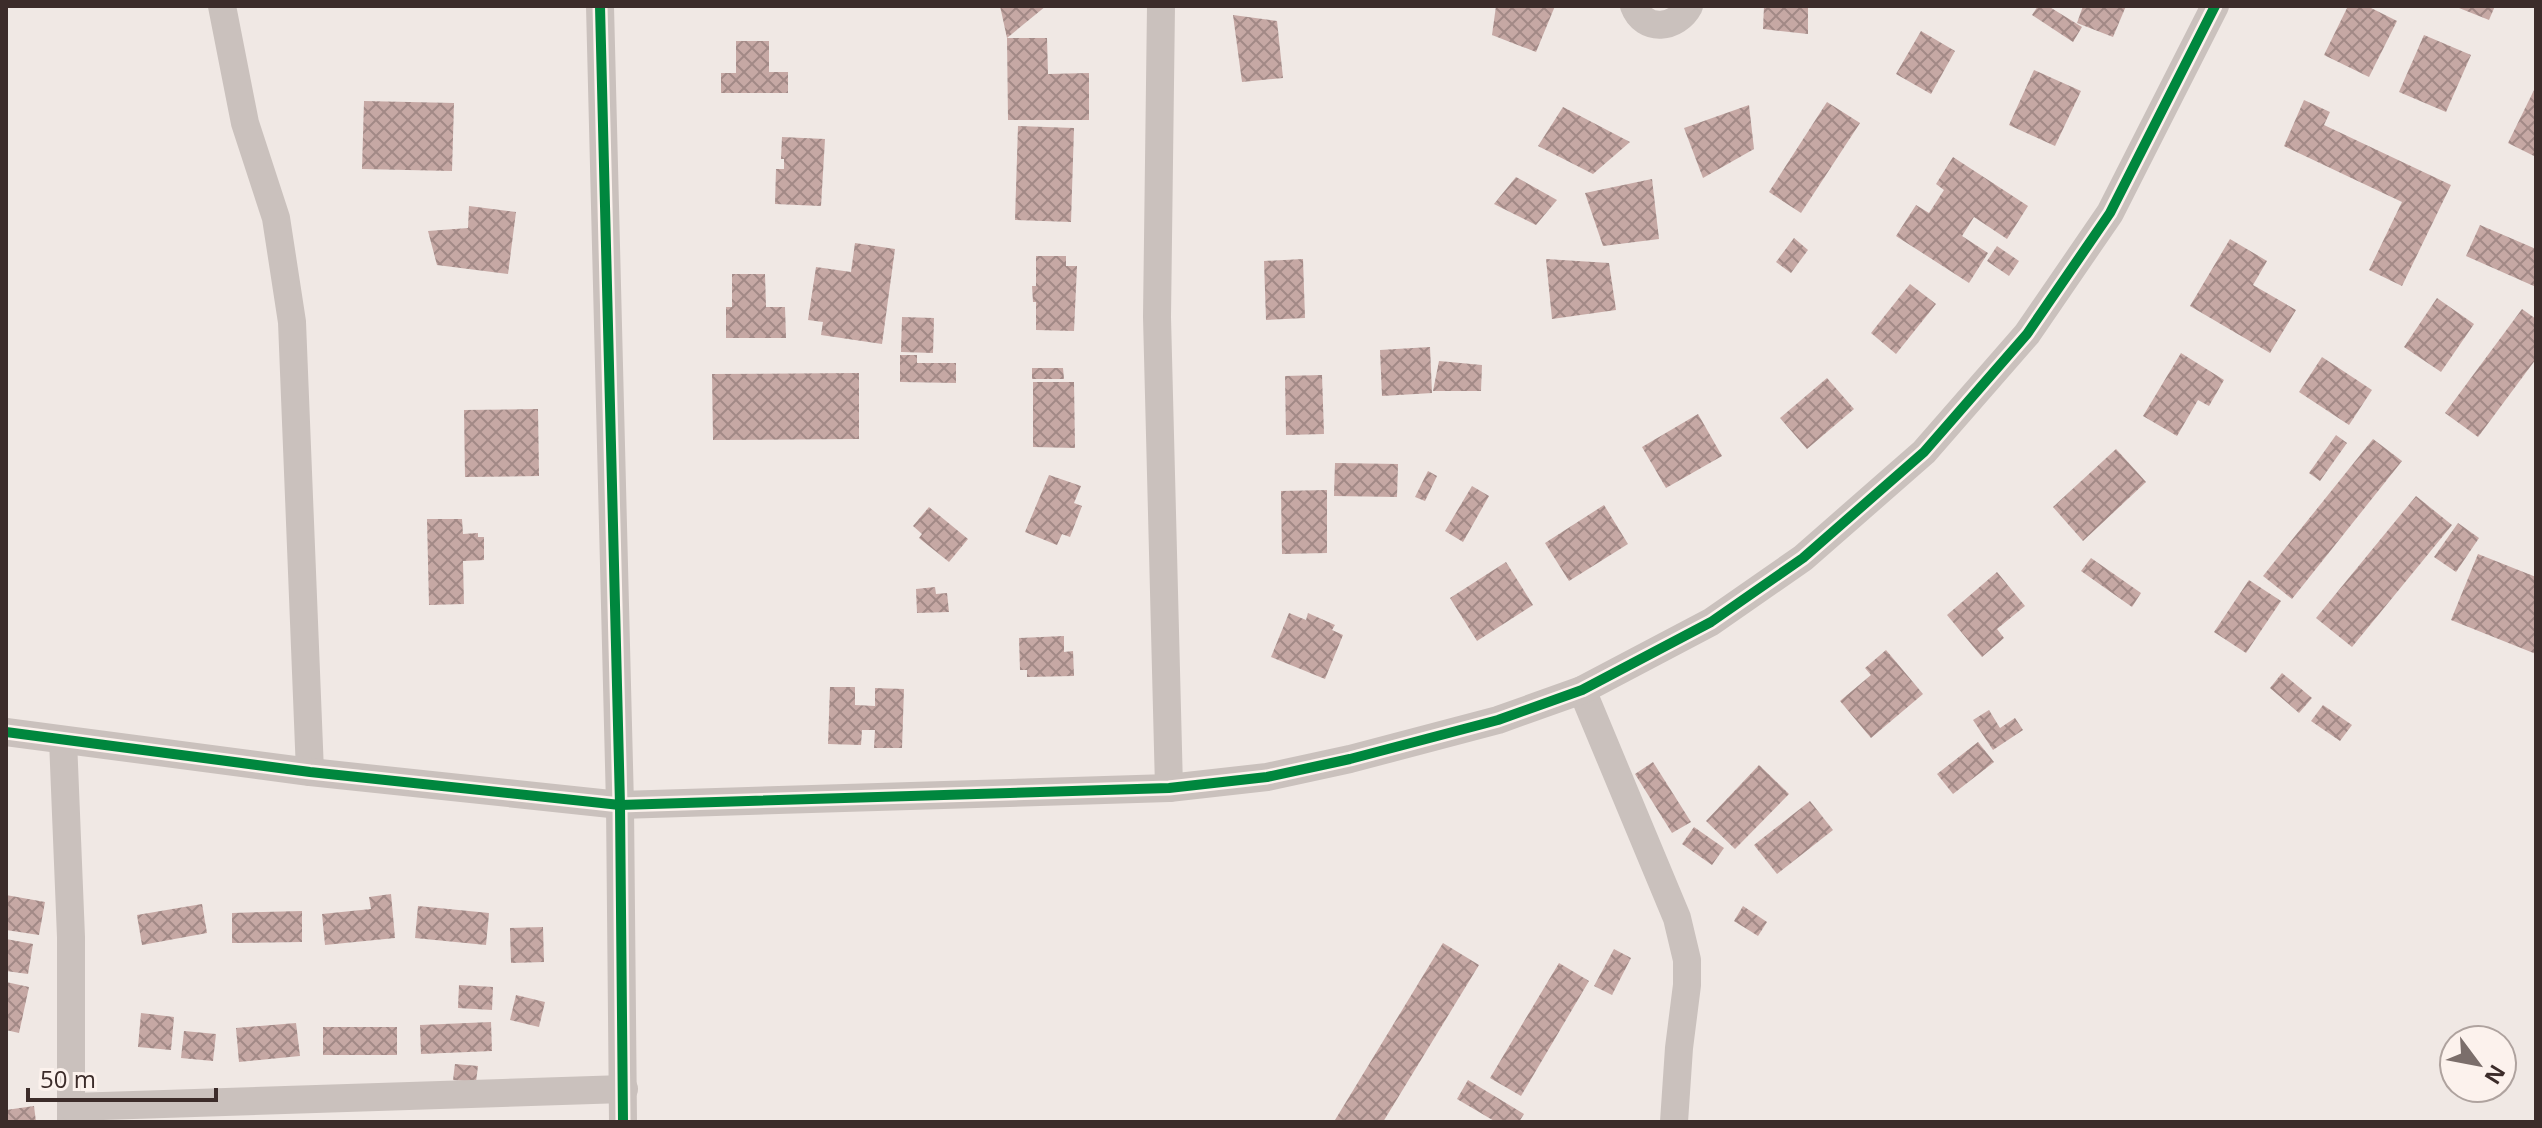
<svg xmlns="http://www.w3.org/2000/svg" width="2542" height="1128" font-family="'Open Sans',sans-serif">
	<style>
		.building { fill: url(#building-cross-hatch) }
		.lines { fill: none; stroke-linecap: round; stroke-linejoin: round }
		.minor { stroke: #cac1bd; stroke-width: 28 }
		.cycleway-casing { stroke: #fcf2ed; stroke-width: 15 }
		.cycleway { stroke: #00873e; stroke-width: 10 }
	</style>
	<defs>
		<pattern id="building-cross-hatch" width="8" height="8" patternUnits="userSpaceOnUse" patternTransform="scale(2)"><rect width="8" height="8" fill="#c6a8a4"/><path d="M0 0l8 8M0 8l8-8" fill="none" stroke="#a28986"/></pattern>
	</defs>
	<rect width="100%" height="100%" fill="#f0e8e4"/>
	<!-- building -->
	<g class="building">
		<path d="M1000,6H1046L1007,38Z"/>
		<path d="M1496,6H1555L1536,52L1492,35Z"/>
		<path d="M1764,6H1808V34L1763,29Z"/>
		<path d="M2038,6H2048L2082,27L2073,42L2032,15Z"/>
		<path d="M2083,6H2126L2113,37L2077,23Z"/>
		<path d="M2348,6H2367L2397,21L2369,77L2324,55Z"/>
		<path d="M2454,6H2495L2489,20Z"/>
		<path d="M1233,15L1277,21L1283,78L1242,82Z"/>
		<path d="M1921,31L1955,51L1931,94L1896,74Z"/>
		<path d="M2424,35L2471,55L2446,112L2399,92Z"/>
		<path d="M1007,38H1047L1048,74L1089,73V120H1008Z"/>
		<path d="M736,41H769V72H788V93H721V73H736Z"/>
		<path d="M2034,70L2081,91L2055,146L2009,125Z"/>
		<path d="M2536,86V157L2508,143Z"/>
		<path d="M2304,100L2330,112L2324,125L2451,185L2402,286L2369,270L2402,202L2284,146Z"/>
		<path d="M364,101L454,103L452,171L362,169Z"/>
		<path d="M1827,102L1860,123L1801,213L1769,192Z"/>
		<path d="M1749,105L1754,149L1703,178L1684,128Z"/>
		<path d="M1563,107L1630,142L1593,174L1538,146Z"/>
		<path d="M1018,126L1074,128L1071,222L1015,220Z"/>
		<path d="M782,137L825,139L821,206L775,204L776,169H784V159H781Z"/>
		<path d="M1953,157L2028,206L2007,239L1974,217L1962,236L1988,253L1969,283L1896,236L1916,205L1929,213L1944,190L1936,184Z"/>
		<path d="M1516,177L1557,200L1536,225L1494,204Z"/>
		<path d="M1652,179L1659,239L1603,246L1585,193Z"/>
		<path d="M469,206L516,212L508,274L437,265L428,231L468,228Z"/>
		<path d="M2480,225L2536,249V287L2466,256Z"/>
		<path d="M1794,238L1808,250L1791,273L1776,262Z"/>
		<path d="M2230,239L2267,261L2253,285L2296,310L2270,353L2190,306Z"/>
		<path d="M855,243L895,249L882,344L821,335L823,322L808,320L816,267L851,272Z"/>
		<path d="M1997,246L2019,261L2009,276L1987,261Z"/>
		<path d="M1036,256H1066V266H1077L1074,331L1036,330V302H1033L1032,286H1036Z"/>
		<path d="M1303,259L1305,318L1266,320L1264,261Z"/>
		<path d="M1546,259L1609,263L1616,310L1552,319Z"/>
		<path d="M732,274H765L766,307H785L786,338H726V307H732Z"/>
		<path d="M1910,284L1936,304L1896,354L1871,333Z"/>
		<path d="M2437,298L2474,324L2441,372L2404,347Z"/>
		<path d="M2522,309L2536,319V359L2478,437L2445,413Z"/>
		<path d="M902,317L934,318L933,353L901,352Z"/>
		<path d="M1430,347L1432,393L1382,396L1380,350Z"/>
		<path d="M2181,353L2224,380L2209,406L2198,400L2177,436L2143,416Z"/>
		<path d="M900,355H917V363H956V383L900,382Z"/>
		<path d="M2322,357L2372,390L2349,425L2299,392Z"/>
		<path d="M1439,361L1482,365L1481,391H1433Z"/>
		<path d="M1032,368H1063L1064,379H1032Z"/>
		<path d="M859,373V439L713,440L712,374Z"/>
		<path d="M1322,375L1324,434L1286,435L1285,376Z"/>
		<path d="M1827,378L1854,409L1807,449L1780,418Z"/>
		<path d="M1033,382H1074L1075,448L1033,447Z"/>
		<path d="M538,409L539,476L465,477L464,410Z"/>
		<path d="M1698,414L1722,456L1666,488L1642,447Z"/>
		<path d="M2336,435L2347,443L2320,481L2309,473Z"/>
		<path d="M2373,439L2402,461L2292,599L2263,576Z"/>
		<path d="M2116,449L2146,482L2083,541L2053,507Z"/>
		<path d="M1335,463L1398,464L1397,497L1334,496Z"/>
		<path d="M1428,471L1437,476L1425,501L1415,497Z"/>
		<path d="M1049,475L1081,486L1074,503L1082,506L1070,537L1062,534L1057,545L1025,532Z"/>
		<path d="M1472,486L1489,496L1463,542L1445,531Z"/>
		<path d="M1327,490V553L1282,554L1281,491Z"/>
		<path d="M2416,496L2452,525L2352,647L2316,618Z"/>
		<path d="M1604,505L1628,544L1569,581L1545,543Z"/>
		<path d="M929,507L968,539L949,562L919,538L922,534L913,526Z"/>
		<path d="M427,519H462L463,534L478,533V537H484V560L463,561L464,604L429,605Z"/>
		<path d="M2458,523L2479,538L2456,572L2434,557Z"/>
		<path d="M2478,554L2536,577V654L2451,620Z"/>
		<path d="M2091,558L2141,593L2132,607L2081,571Z"/>
		<path d="M1506,562L1533,605L1477,641L1450,598Z"/>
		<path d="M1997,572L2025,606L1997,629L2004,638L1982,657L1947,615Z"/>
		<path d="M2249,580L2281,601L2246,653L2214,632Z"/>
		<path d="M935,587L936,594L947,593L949,612L917,613L916,589Z"/>
		<path d="M1289,613L1306,620L1308,613L1335,625L1332,630L1343,635L1325,679L1271,657Z"/>
		<path d="M1064,636V652L1073,651L1074,676L1027,677V670H1020L1019,638Z"/>
		<path d="M1886,650L1923,694L1871,738L1840,701L1871,675L1865,668Z"/>
		<path d="M2282,673L2312,698L2299,713L2270,688Z"/>
		<path d="M830,687H855V705L875,706V688L904,689L902,748H874L875,730H862L861,745L828,744Z"/>
		<path d="M2323,705L2352,725L2340,741L2311,721Z"/>
		<path d="M1989,710L2000,728L2015,718L2023,730L1993,750L1973,720Z"/>
		<path d="M1978,742L1994,762L1953,794L1937,774Z"/>
		<path d="M1653,762L1691,822L1672,833L1635,774Z"/>
		<path d="M1759,765L1789,794L1735,849L1706,821Z"/>
		<path d="M1810,801L1833,830L1777,874L1754,845Z"/>
		<path d="M1694,827L1724,848L1712,865L1682,844Z"/>
		<path d="M391,894L395,938L325,945L322,914L371,909L369,897Z"/>
		<path d="M6,895L45,902L39,935L6,930Z"/>
		<path d="M202,904L207,933L142,945L137,915Z"/>
		<path d="M418,906L489,913L486,945L415,938Z"/>
		<path d="M1743,906L1767,922L1758,936L1734,921Z"/>
		<path d="M302,911V942L232,943V913Z"/>
		<path d="M543,927L544,962L511,963L510,928Z"/>
		<path d="M6,939L33,944L28,974L6,971Z"/>
		<path d="M1443,943L1479,965L1383,1122H1338L1335,1120Z"/>
		<path d="M1614,949L1631,958L1612,995L1594,986Z"/>
		<path d="M1559,963L1589,981L1521,1096L1490,1078Z"/>
		<path d="M6,982L29,987L19,1033L6,1030Z"/>
		<path d="M459,985L493,987L492,1010L458,1008Z"/>
		<path d="M516,995L545,1002L539,1027L510,1020Z"/>
		<path d="M141,1013L174,1017L171,1050L138,1047Z"/>
		<path d="M491,1022L492,1051L421,1054L420,1025Z"/>
		<path d="M296,1023L300,1056L239,1062L236,1028Z"/>
		<rect x="323" y="1027" width="74" height="28"/>
		<path d="M184,1031L216,1034L213,1061L181,1058Z"/>
		<path d="M455,1064L478,1066L476,1082L453,1080Z"/>
		<path d="M1468,1080L1524,1114L1519,1122H1496L1457,1099Z"/>
		<path d="M34,1106L36,1122H6V1110Z"/>
	</g>
	<g class="lines">
		<!-- minor -->
		<g class="minor">
			<path d="M222,6L245,123L276,218L292,322L310,772"/>
			<path d="M600,6L620,805L623,1122"/>
			<path d="M1161,6L1157,317L1169,788"/>
			<path d="M1634,6C1644,33 1677,29 1689,6"/>
			<path d="M1582,690L1677,918L1687,960V985L1679,1048L1674,1122"/>
			<path d="M6,732L310,772L620,805L1169,788L1267,777L1350,759L1498,720L1582,690L1711,622L1803,558L1924,452L2027,334L2110,213L2215,6"/>
			<path d="M63,740L71,937V1122"/>
			<path d="M72,1107L624,1089"/>
		</g>
		<defs>
			<g id="cycleway">
				<path d="M600,6L620,805L623,1122"/>
				<path d="M6,732L310,772L620,805L1169,788L1267,777L1350,759L1498,720L1582,690L1711,622L1803,558L1924,452L2027,334L2110,213L2215,6"/>
			</g>
		</defs>
		<!-- cycleway casing -->
		<use href="#cycleway" class="cycleway-casing"/>
		<!-- cycleway -->
		<use href="#cycleway" class="cycleway"/>
	</g>
	<!-- border -->
	<rect width="2542" height="1128" fill="none" stroke="#3c2c2a" stroke-width="16"/>
	<!-- north arrow -->
	<g transform="translate(2478 1064) rotate(122)"><circle r="38" fill="#fcf2ed" stroke="#afa39f" stroke-width="2"/>
	<path d="M0-6L14 30L0 20L-14 30Z" fill="#7b6e6b"/>
	<text y="-12" font-size="22" font-weight="bold" text-anchor="middle" fill="#3c2c2a">N</text>
	</g>
	<!-- scale -->
	<path d="M28 1088v12h188v-12" fill="none" stroke="#3c2c2a" stroke-width="4"/>
	<text x="40" y="1088" font-size="24" fill="#3c2c2a" stroke="#fcf2ed" stroke-width="6" paint-order="stroke">50 m</text>
</svg>
